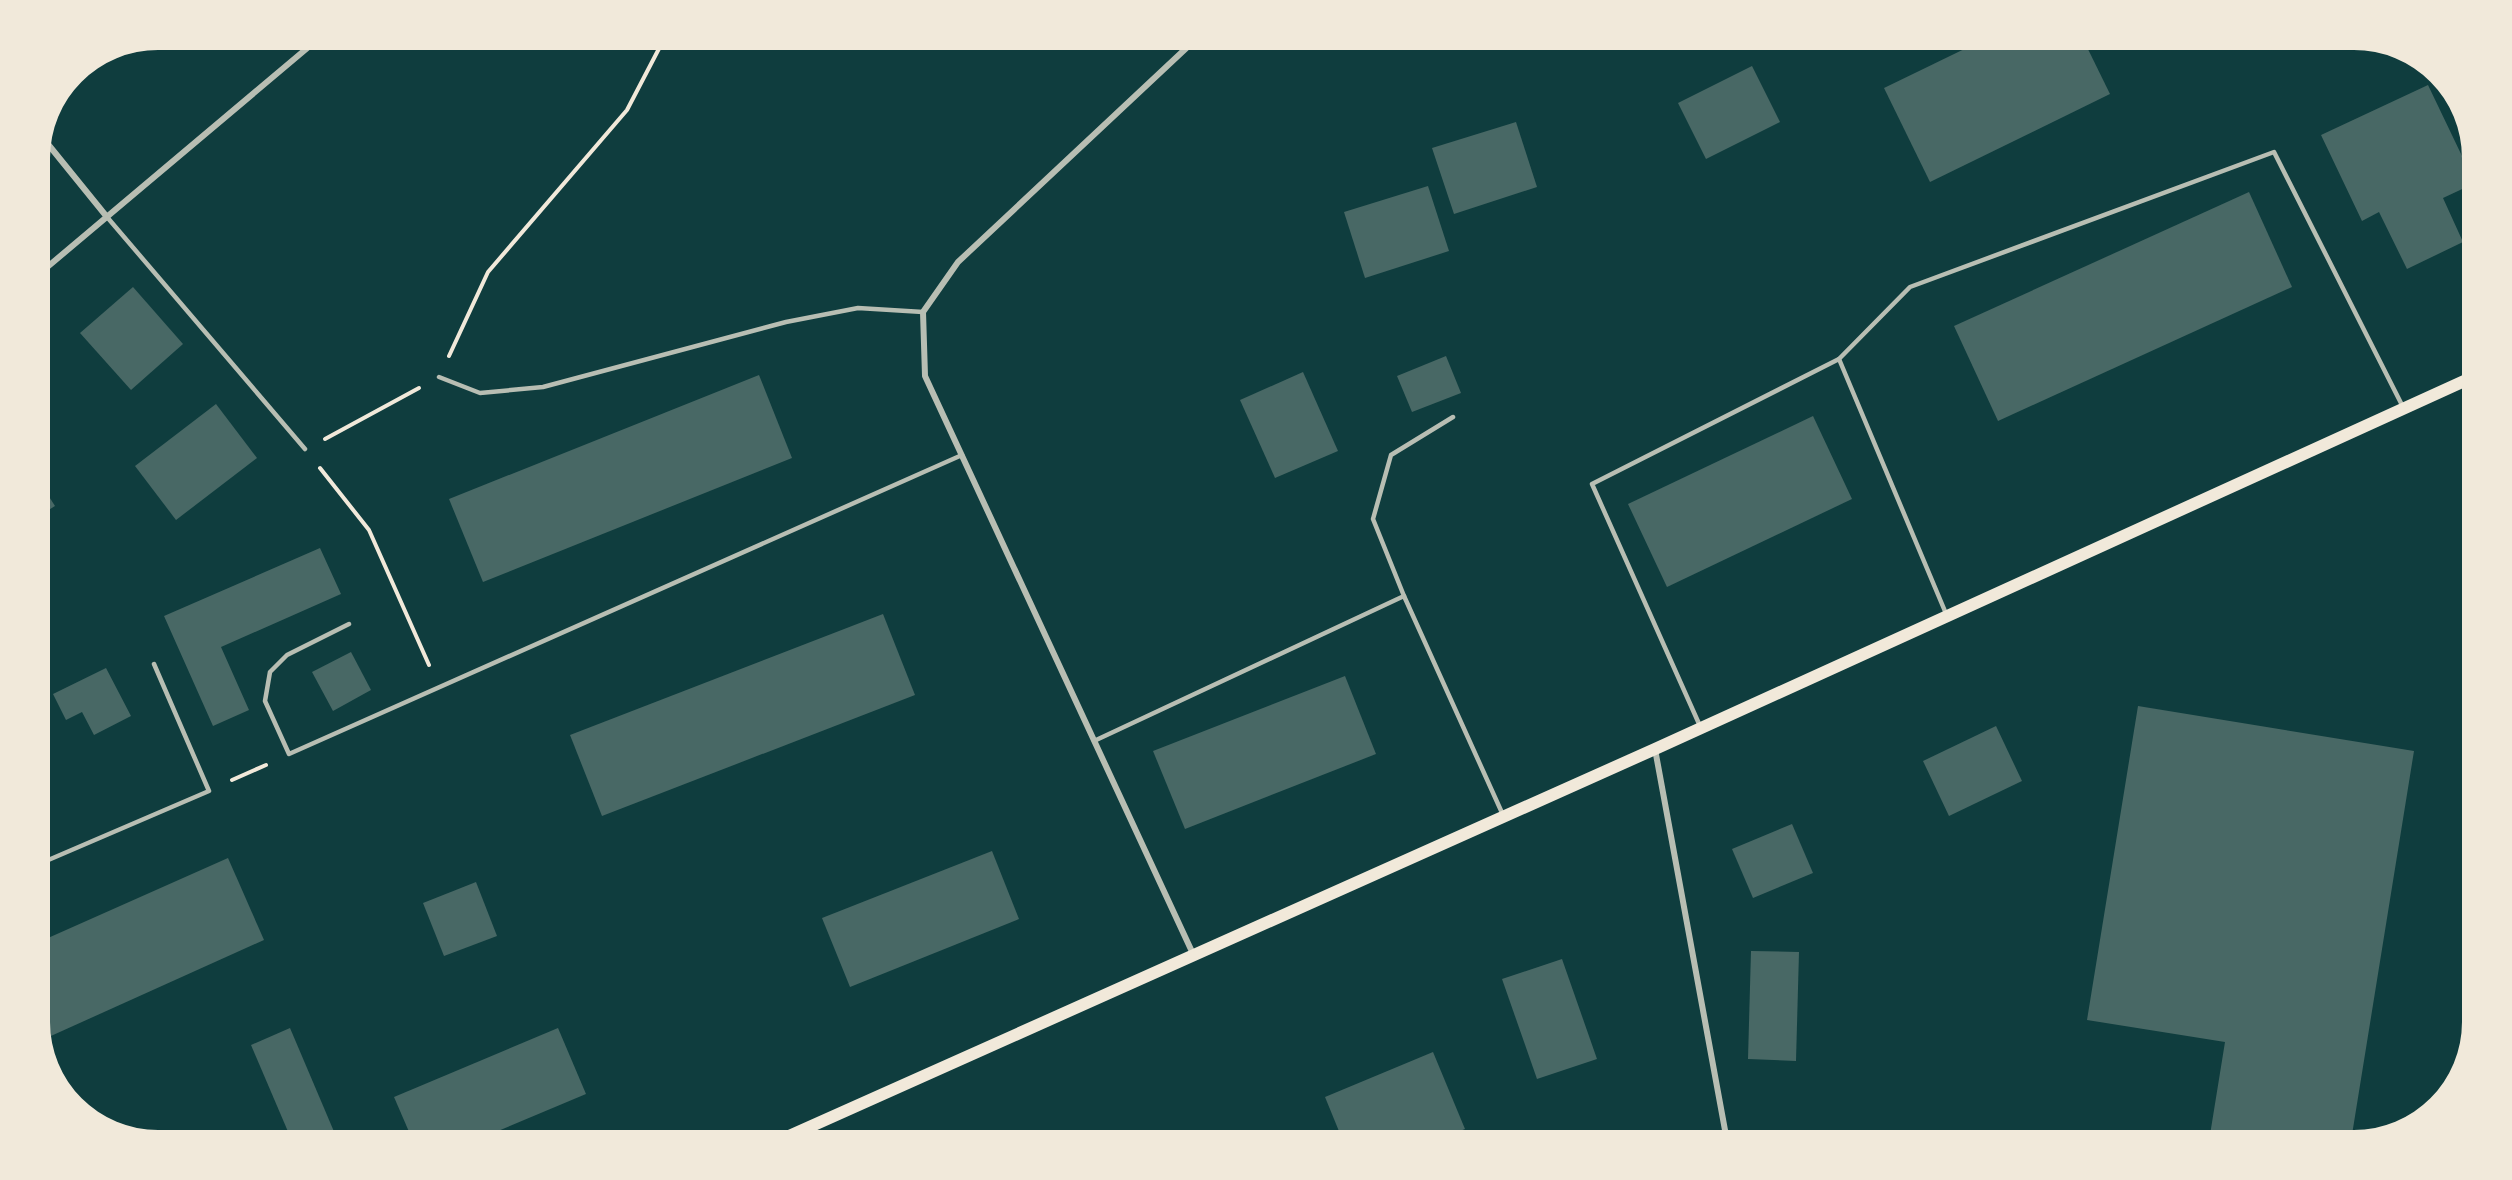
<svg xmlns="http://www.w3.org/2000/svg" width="2512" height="1180" font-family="Inter,sans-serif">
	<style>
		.building { fill: #486865 }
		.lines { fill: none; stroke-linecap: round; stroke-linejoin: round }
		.path { stroke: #f1e9da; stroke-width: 4 }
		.service { stroke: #b8beb3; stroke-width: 4.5 }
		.minor { stroke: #b8beb3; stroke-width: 6 }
		.secondary { stroke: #f1e9da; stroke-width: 12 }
	</style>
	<rect width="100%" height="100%" fill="#0f3d3e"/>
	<!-- building -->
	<g class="building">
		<path d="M1642,39H1669L1646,49Z"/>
		<path d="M1985,39H2083L2110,94L1930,182L1884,88Z"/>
		<path d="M2386,46L2400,48L2420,64L2419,65Z"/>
		<path d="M1752,66L1780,122L1706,159L1678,103Z"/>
		<path d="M2428,85L2473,179V184L2443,198L2463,242L2407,269L2379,212L2362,221L2321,135Z"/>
		<path d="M1516,122L1537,187L1454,214L1432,148Z"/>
		<path d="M1428,186L1449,251L1365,278L1344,212Z"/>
		<path d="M2249,192L2292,287L1998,421L1954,326Z"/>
		<path d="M133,287L183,344L131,390L80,333Z"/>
		<path d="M1446,356L1461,393L1412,412L1397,376Z"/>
		<path d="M1303,372L1338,451L1275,478L1240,400Z"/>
		<path d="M759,375L792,458L483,582L449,499Z"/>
		<path d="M216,404L257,458L176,520L135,466Z"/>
		<path d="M1813,416L1852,499L1667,587L1628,504Z"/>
		<path d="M39,481L55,506L39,516Z"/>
		<path d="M320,548L341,594L221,647L249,710L213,726L164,616Z"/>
		<path d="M883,614L915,695L602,816L570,735Z"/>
		<path d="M351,652L371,690L333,711L312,672Z"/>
		<path d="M106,668L131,716L94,735L82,712L66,720L53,694Z"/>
		<path d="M1345,676L1376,754L1185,829L1153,751Z"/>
		<path d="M2138,706L2414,751L2351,1141H2209L2225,1042L2087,1020Z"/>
		<path d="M1996,726L2022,781L1949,816L1923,761Z"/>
		<path d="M1792,824L1813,873L1753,898L1732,849Z"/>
		<path d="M992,851L1019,919L850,987L822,918Z"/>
		<path d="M228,858L264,940L42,1040L39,1030V942Z"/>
		<path d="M476,882L497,936L444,956L423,903Z"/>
		<path d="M1751,951L1799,952L1796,1061L1748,1059Z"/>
		<path d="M1562,959L1597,1059L1537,1079L1502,979Z"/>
		<path d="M290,1028L338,1141H292L251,1045Z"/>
		<path d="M558,1028L586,1094L474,1141H413L394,1097Z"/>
		<path d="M1433,1052L1465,1129L1436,1141H1343L1325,1097Z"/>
	</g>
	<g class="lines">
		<!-- path -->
		<g class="path">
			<path d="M449,356L488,272L627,110L664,39"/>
			<path d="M325,439L419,388"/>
			<path d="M320,468L369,530L429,665"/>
			<path d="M232,780L266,765"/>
		</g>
		<!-- service -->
		<g class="service">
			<path d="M107,217L305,449"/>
			<path d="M439,377L480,393L543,387L786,322L858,308L923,312"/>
			<path d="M1404,596L1503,815"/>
			<path d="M1947,616L1839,359L1910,287L2274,152L2403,407"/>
			<path d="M349,624L287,655L270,672L265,701L289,754L962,455"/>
			<path d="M1700,726L1592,484L1839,359"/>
			<path d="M1094,741L1404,596L1373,519L1391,455L1453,417"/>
			<path d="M39,864L209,791L154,664"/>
		</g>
		<!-- minor -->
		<g class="minor">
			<path d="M43,138L107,217"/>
			<path d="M39,274L318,39"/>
			<path d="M1655,749L1727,1141"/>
			<path d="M1194,956L925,376L923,312L958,262L1196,39"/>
		</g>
		<!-- secondary -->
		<path class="secondary" d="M778,1141L1655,749L2473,377"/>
	</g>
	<!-- crop -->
	<path d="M0 0H2512V1180H0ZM158 50H2354A108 108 0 0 1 2462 158V1022A108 108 0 0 1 2354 1130H158A108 108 0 0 1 50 1022V158A108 108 0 0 1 158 50Z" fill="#f1e9da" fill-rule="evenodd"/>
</svg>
